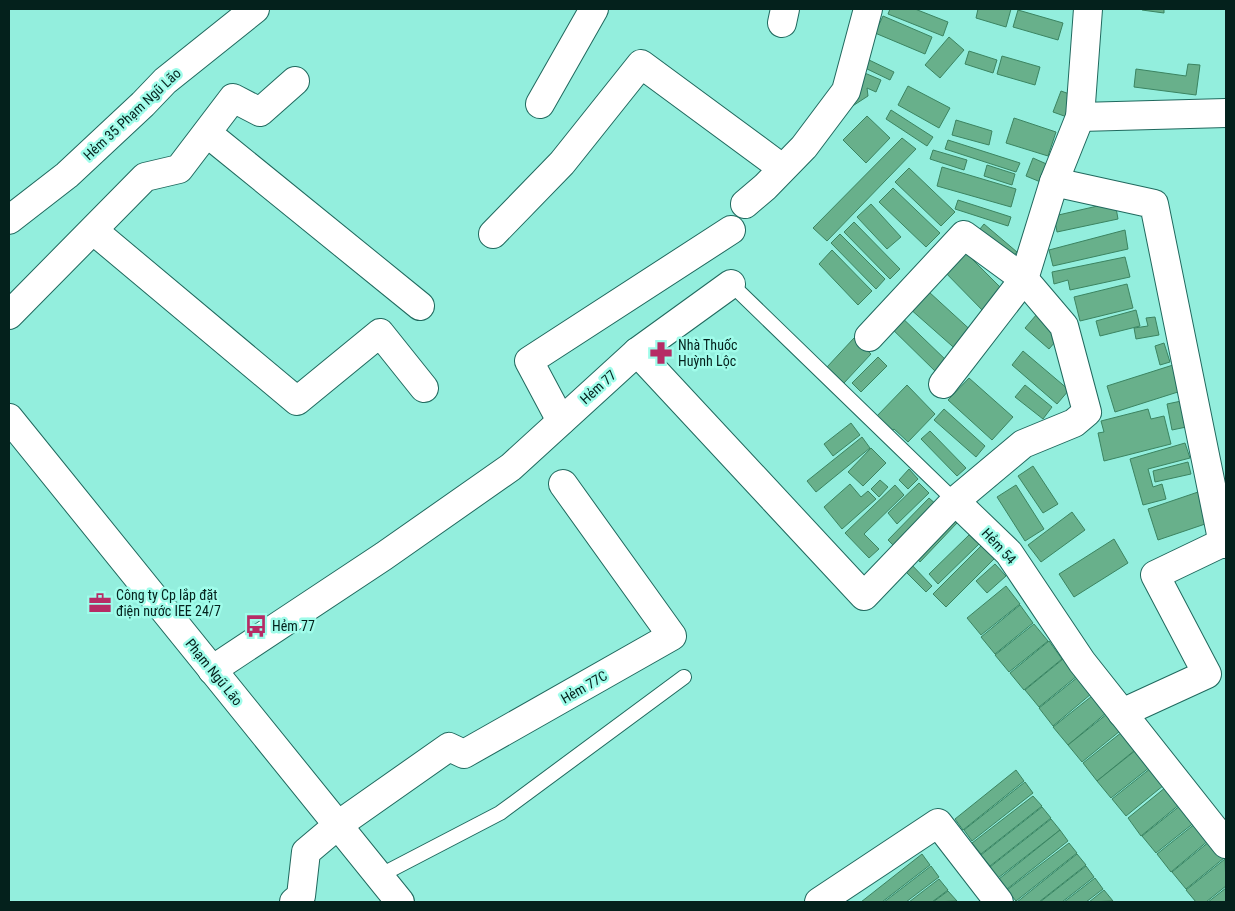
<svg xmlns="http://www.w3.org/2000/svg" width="1235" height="911" font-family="'Roboto Condensed',sans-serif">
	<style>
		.building { fill: #68b08b; stroke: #3b8461 }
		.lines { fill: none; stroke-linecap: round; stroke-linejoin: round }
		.lane-casing { stroke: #20695e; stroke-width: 16 }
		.street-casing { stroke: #20695e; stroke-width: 30 }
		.secondary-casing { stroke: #20695e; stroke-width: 30 }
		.lane { stroke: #fff; stroke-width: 14 }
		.street { stroke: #fff; stroke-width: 28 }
		.secondary { stroke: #fff; stroke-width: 28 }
		.labels { text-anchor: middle; stroke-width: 5; stroke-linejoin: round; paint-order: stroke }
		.street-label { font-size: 14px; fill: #04211c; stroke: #a0fcea }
		.poi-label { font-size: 14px; fill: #04211c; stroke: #a0fcea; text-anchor: start }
	</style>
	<rect width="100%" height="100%" fill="#93eedd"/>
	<!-- building -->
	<g class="building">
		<path d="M890,9H915L948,22L943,36L888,14Z"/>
		<path d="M978,9H1011L1006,27L976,18Z"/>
		<path d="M1142,9H1164V13L1142,10Z"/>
		<path d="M1018,10L1063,23L1058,40L1013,27Z"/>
		<path d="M883,16L932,37L925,54L875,33Z"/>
		<path d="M949,37L964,50L940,78L925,65Z"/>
		<path d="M969,51L997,60L993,73L965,64Z"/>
		<path d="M1002,56L1040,67L1035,85L997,74Z"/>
		<path d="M867,59L894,72L890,80L863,67Z"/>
		<path d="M1188,64L1200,65L1196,95L1134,87L1136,69L1186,76Z"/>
		<path d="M860,71L881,80L876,92L867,88L868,96L851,107L847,101Z"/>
		<path d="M908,86L950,108L939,128L898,105Z"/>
		<path d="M1061,91L1075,96L1067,117L1053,112Z"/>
		<path d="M891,110L933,137L927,146L886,119Z"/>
		<path d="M867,116L890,138L866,163L843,140Z"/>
		<path d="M1014,118L1056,132L1048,156L1006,143Z"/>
		<path d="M956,120L992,131L989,145L952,135Z"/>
		<path d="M902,138L916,149L827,241L813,228Z"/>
		<path d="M948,140L1020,163L1016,172L945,149Z"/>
		<path d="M933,150L967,160L964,170L930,159Z"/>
		<path d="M1033,158L1051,166L1043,183L1026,176Z"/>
		<path d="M987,165L1015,174L1012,185L984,176Z"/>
		<path d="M942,167L1016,189L1011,207L937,186Z"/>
		<path d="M909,168L955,212L941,226L895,182Z"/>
		<path d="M893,188L940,233L926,247L879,202Z"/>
		<path d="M958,200L1011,217L1008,226L955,209Z"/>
		<path d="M1115,202L1118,219L1057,232L1054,216Z"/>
		<path d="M871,204L901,237L887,249L857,217Z"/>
		<path d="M854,222L900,269L890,279L844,232Z"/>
		<path d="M984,224L1017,252L1008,261L976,234Z"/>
		<path d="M1125,230L1128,249L1053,266L1049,250Z"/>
		<path d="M840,234L885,279L876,289L831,243Z"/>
		<path d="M959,246L1007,294L986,314L939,266Z"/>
		<path d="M832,250L872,291L858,305L819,264Z"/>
		<path d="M1125,257L1130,277L1070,290L1068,280L1054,284L1052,272Z"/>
		<path d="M917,281L976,335L960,353L900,300Z"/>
		<path d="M1127,284L1133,308L1080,321L1074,297Z"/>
		<path d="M894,310L948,362L937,373L884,321Z"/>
		<path d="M1136,310L1140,326L1100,336L1096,321Z"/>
		<path d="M1037,314L1061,335L1049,349L1025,328Z"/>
		<path d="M1155,317L1159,335L1136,339L1134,328L1148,326L1146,318Z"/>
		<path d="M854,338L871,354L844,383L827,367Z"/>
		<path d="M1164,343L1170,362L1160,365L1155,346Z"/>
		<path d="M1023,351L1069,390L1057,404L1012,365Z"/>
		<path d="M878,357L887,366L861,392L852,383Z"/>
		<path d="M1173,365L1181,391L1115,412L1107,386Z"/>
		<path d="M969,378L1013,417L992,440L948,400Z"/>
		<path d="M907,385L935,414L908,442L894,429L889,433L874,419Z"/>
		<path d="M1025,385L1052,407L1043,419L1015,397Z"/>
		<path d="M1186,400L1191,426L1172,430L1167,404Z"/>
		<path d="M944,409L985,446L976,457L934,420Z"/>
		<path d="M1148,409L1151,419L1164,416L1171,444L1104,461L1098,433L1104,432L1101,421Z"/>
		<path d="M851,423L860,435L833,456L824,444Z"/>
		<path d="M930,431L966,468L957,476L921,439Z"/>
		<path d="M862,437L870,448L816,492L807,481Z"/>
		<path d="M1185,443L1190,458L1148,469L1153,487L1162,484L1166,499L1143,505L1130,459Z"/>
		<path d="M871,448L886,463L863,486L848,472Z"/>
		<path d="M1188,462L1191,474L1155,482L1153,471Z"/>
		<path d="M1033,466L1058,504L1043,513L1018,476Z"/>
		<path d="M909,469L918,479L908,489L899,480Z"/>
		<path d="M880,480L888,487L879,497L871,489Z"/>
		<path d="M919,483L929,493L897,524L888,513Z"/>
		<path d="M850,484L861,497L868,491L876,499L842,529L824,507Z"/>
		<path d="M895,485L904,495L864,534L879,549L869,558L845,533Z"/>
		<path d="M1016,485L1044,529L1025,541L997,497Z"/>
		<path d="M1204,490L1214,521L1158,540L1148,509Z"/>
		<path d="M929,498L938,506L897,549L888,540Z"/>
		<path d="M1072,512L1085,530L1041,562L1028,545Z"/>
		<path d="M946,513L957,523L920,562L910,551Z"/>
		<path d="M969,535L979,544L938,584L929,574Z"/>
		<path d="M1114,539L1128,563L1074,597L1059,574Z"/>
		<path d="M983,544L996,557L946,607L933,594Z"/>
		<path d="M908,561L932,586L926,592L902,568Z"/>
		<path d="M995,564L1006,576L987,593L976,581Z"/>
		<path d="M1006,586L1020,604L981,635L967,618Z"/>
		<path d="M1020,605L1033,623L995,654L981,637Z"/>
		<path d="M1034,624L1048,641L1009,672L995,655Z"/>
		<path d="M1049,641L1062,659L1024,690L1010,673Z"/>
		<path d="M1063,659L1077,676L1039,707L1025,690Z"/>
		<path d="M1078,677L1091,694L1053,726L1039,708Z"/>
		<path d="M1092,696L1106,713L1068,745L1053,727Z"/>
		<path d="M1107,714L1120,731L1082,762L1068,745Z"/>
		<path d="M1122,732L1135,750L1097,781L1083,763Z"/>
		<path d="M1136,750L1150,767L1111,798L1097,781Z"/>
		<path d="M1151,768L1164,785L1126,816L1112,799Z"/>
		<path d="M1016,770L1024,781L963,830L955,819Z"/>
		<path d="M1025,782L1033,793L972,841L964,830Z"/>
		<path d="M1166,787L1180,804L1141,836L1128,818Z"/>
		<path d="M1033,796L1042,806L981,854L972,843Z"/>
		<path d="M1181,805L1195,822L1156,853L1142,836Z"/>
		<path d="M1042,807L1051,818L990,866L981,855Z"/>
		<path d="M1051,819L1060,830L998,878L990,867Z"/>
		<path d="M1196,823L1209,840L1171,872L1157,854Z"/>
		<path d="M1060,830L1068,841L1007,889L999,879Z"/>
		<path d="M1210,841L1224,858L1186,889L1172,872Z"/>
		<path d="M1069,843L1077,853L1016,901L1007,890Z"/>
		<path d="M922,854L930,865L882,902H861Z"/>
		<path d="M1077,854L1086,865L1039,902H1017Z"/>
		<path d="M1225,859L1226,886L1206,902H1196L1186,890Z"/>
		<path d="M931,866L939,877L906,902H884Z"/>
		<path d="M1086,866L1094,877L1062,902H1040Z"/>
		<path d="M1095,878L1103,889L1086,902H1064Z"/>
		<path d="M939,879L948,890L932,902H909Z"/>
		<path d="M1226,888V902H1208Z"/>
		<path d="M1104,890L1113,901L1089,902Z"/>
		<path d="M948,891L957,901L933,902Z"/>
	</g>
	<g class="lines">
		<defs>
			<g id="lane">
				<path d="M731,284L955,501"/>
				<path d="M379,876L500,813L684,677"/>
			</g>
			<g id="street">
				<path d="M782,23L785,9"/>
				<path d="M540,104L594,9"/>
				<path d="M1080,117L1226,113"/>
				<path d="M207,133L420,306"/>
				<path d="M1054,182L1154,204L1223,544"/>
				<path d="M745,204L765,187L804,147L846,91L868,9"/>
				<path d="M9,220L67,175L143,104L165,81L255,9"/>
				<path d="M94,231L297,401L380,333L424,388"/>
				<path d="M493,234L562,163L641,64L782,168"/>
				<path d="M9,315L145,177L179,169L233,98L260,112L295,81"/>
				<path d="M869,337L964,235L1024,279L1064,326L1087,412L1074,423L1023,444L955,501L1009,553L1082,662L1226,844"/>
				<path d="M637,352L864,596L955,501"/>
				<path d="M943,384L1024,279L1054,182L1080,117L1088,9"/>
				<path d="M561,421L529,361L731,230"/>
				<path d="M212,670L384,556L511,467L637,352L731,284"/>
				<path d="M1122,713L1207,674L1155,575L1226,541"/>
				<path d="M294,902L301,896L306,852L338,825L449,747L464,754L672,636L563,484"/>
				<path d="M819,902L938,823L999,902"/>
			</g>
			<path id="secondary" d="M9,418L400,902"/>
		</defs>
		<!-- lane casing -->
		<use href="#lane" class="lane-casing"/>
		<!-- street casing -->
		<use href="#street" class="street-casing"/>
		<!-- secondary casing -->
		<use href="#secondary" class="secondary-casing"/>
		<!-- lane -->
		<use href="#lane" class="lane"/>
		<!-- street -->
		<use href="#street" class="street"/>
		<!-- secondary -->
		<use href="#secondary" class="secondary"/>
	</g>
	<!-- icons -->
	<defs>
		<symbol id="pharmacy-bare" viewBox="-9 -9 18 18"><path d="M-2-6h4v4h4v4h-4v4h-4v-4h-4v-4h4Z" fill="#b62b65" stroke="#a0fcea" stroke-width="2.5" paint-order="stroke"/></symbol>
		<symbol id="office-bare" viewBox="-9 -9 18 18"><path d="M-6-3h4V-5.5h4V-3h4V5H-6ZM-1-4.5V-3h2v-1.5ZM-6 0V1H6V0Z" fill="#b62b65" stroke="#a0fcea" stroke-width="2.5" paint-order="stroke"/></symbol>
		<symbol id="bus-bare" viewBox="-9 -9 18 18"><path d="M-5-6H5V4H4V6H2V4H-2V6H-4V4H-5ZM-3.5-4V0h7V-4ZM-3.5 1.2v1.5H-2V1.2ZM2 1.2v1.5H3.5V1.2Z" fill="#b62b65" stroke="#a0fcea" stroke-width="2.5" paint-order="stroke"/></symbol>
	</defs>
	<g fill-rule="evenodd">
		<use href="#pharmacy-bare" x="645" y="337" width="32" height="32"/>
		<use href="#office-bare" x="84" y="587" width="32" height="32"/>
		<use href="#bus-bare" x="240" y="610" width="32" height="32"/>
	</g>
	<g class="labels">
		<!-- street labels -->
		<g class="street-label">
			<text transform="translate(132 114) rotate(-43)" y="5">Hẻm 35 Phạm Ngũ Lão</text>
			<text transform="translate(598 387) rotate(-42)" y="5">Hẻm 77</text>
			<text transform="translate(999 546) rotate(47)" y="5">Hẻm 54</text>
			<text transform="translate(214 672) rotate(51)" y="5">Phạm Ngũ Lão</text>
			<text transform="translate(584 687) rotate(-30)" y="5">Hẻm 77C</text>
		</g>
		<!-- poi labels -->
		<g class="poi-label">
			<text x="678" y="350">Nhà Thuốc<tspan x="678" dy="16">Huỳnh Lộc</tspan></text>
			<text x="116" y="600">Công ty Cp lắp đặt<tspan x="116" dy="16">điện nước IEE 24/7</tspan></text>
			<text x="272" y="631">Hẻm 77</text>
		</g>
	</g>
	<!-- border -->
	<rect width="1235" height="911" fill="none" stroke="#04211c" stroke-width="20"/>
</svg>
